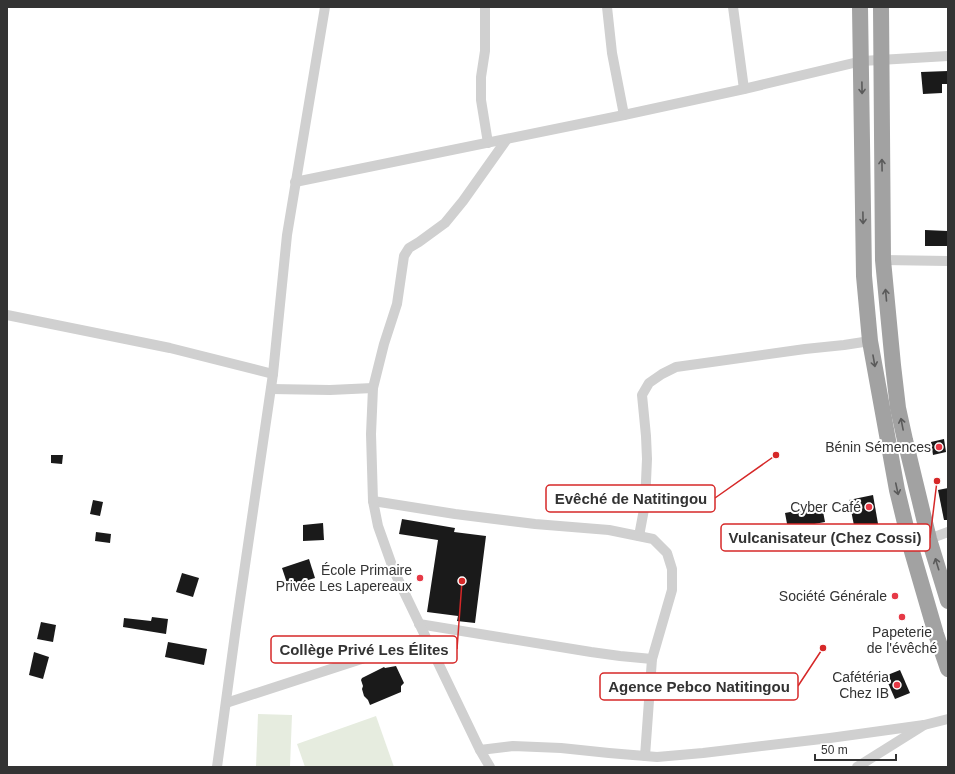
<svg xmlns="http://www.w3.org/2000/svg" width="955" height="774" font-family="Helvetica,sans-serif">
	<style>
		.pitch { fill: #e6ecdf }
		.building { fill: #1a1a1a }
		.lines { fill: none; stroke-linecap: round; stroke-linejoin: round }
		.minor { stroke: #d0d0d0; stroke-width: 10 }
		.trunk { stroke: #a2a2a2; stroke-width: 16 }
		.oneway { stroke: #5a5a5a }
		.poi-dot { fill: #e63946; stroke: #fff; stroke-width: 1.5 }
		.labels { text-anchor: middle; stroke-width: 4; stroke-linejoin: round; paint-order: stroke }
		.poi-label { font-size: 14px; fill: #333; stroke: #fff; text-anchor: end }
		.leader { fill: none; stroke: #d62828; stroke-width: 1.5 }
		.callout-dot { fill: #d62828; stroke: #fff; stroke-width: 1.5 }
		.callout { fill: #fff; stroke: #d62828; stroke-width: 1.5 }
		.callout-label { font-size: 15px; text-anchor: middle; font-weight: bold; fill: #333 }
	</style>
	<rect width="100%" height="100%" fill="#fff"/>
	<!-- pitch -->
	<g class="pitch">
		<path d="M258,714L292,715L290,767H256Z"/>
		<path d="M376,716L394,767H305L297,744Z"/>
	</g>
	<!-- building -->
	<g class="building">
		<path d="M948,71V84H942V93L923,94L921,72Z"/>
		<path d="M925,230L948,231V246H925Z"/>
		<path d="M944,439L946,452L933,455L931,442Z"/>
		<path d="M51,455H63L62,464L51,463Z"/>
		<path d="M948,488V520H944L938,490Z"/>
		<path d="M873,495L881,541L858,546L849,500Z"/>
		<path d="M93,500L103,502L100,516L90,514Z"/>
		<path d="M822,506L825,522L788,529L785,513Z"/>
		<path d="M402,519L455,528L454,532L486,536L475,623L457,621L458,616L427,612L438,540L399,534Z"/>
		<path d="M323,523L324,540L303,541V525Z"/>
		<path d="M96,532L111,534L110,543L95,541Z"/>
		<path d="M309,559L315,578L288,586L282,568Z"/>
		<path d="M182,573L199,578L193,597L176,592Z"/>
		<path d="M152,617L168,619L166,634L123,627L124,618L151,621Z"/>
		<path d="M41,622L56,625L53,642L37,639Z"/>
		<path d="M168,642L207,649L204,665L165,657Z"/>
		<path d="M34,652L49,657L43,679L29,675Z"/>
		<path d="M396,666L404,683L401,686V692L370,705L368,700L364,696L362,689L363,686L361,680L362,678L384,667L385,668Z"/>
		<path d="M900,670L910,693L895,699L885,676Z"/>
	</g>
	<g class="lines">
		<!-- minor -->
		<g class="minor">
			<path d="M485,7V51L481,77V100L488,143"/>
			<path d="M607,7L612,53L624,115"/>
			<path d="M733,7L744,89"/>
			<path d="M295,182L624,115L744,89L862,61L948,56"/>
			<path d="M883,260L948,261"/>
			<path d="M7,315L170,348L273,374"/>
			<path d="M271,389L330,390L373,388"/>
			<path d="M373,501L455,514L535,524L609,530L653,539L667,553L672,569V590L652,659L645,756"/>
			<path d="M639,536L645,504L647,459L646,436L642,395L649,383L662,374L676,367L805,349L844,345L870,341"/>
			<path d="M911,548L929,539L948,532"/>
			<path d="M419,624L591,652L620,656L652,659"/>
			<path d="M226,703L426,638"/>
			<path d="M480,750L513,746L561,748L609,753L657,757L703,753L830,738L924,725"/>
			<path d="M217,767L236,627L273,374L287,235L325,7"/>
			<path d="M490,767L480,750L394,571L378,526L373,501L371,434L373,388L384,344L397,304L404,256L409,248L419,242L445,223L463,201L507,139"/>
			<path d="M857,767L924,725L948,719"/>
		</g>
		<!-- trunk -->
		<g class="trunk">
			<path d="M860,7L864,276L870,341L897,490L911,548L936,634L948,669"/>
			<path d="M881,7L883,260L893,365L898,408L905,440L929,539L948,601"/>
		</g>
	</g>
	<!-- one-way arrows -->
	<defs><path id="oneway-shaft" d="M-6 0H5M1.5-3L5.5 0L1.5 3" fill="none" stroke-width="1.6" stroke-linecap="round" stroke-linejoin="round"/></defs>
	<g class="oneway">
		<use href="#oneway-shaft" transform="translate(862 88) rotate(89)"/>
		<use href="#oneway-shaft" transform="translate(882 165) rotate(-91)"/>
		<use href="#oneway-shaft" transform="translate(863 218) rotate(89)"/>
		<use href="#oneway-shaft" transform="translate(886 295) rotate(-95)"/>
		<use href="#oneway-shaft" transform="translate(874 361) rotate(80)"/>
		<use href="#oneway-shaft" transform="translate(902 424) rotate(-101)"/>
		<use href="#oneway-shaft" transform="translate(897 489) rotate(78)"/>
		<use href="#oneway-shaft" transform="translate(937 564) rotate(-107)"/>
	</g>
	<!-- markers -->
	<g class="poi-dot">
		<circle cx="939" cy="447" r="4"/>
		<circle cx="869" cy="507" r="4"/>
		<circle cx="420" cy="578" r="4"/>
		<circle cx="895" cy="596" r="4"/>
		<circle cx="902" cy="617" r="4"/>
		<circle cx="897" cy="685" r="4"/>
	</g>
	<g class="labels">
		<!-- poi labels -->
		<g class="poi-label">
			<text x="931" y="452">Bénin Sémences</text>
			<text x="861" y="512">Cyber Café</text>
			<text x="412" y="575">École Primaire<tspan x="412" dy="16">Privée Les Lapereaux</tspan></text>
			<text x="887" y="601">Société Générale</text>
			<text x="902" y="637" text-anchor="middle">Papeterie<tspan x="902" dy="16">de l'évêché</tspan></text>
			<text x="889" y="682">Cafétéria<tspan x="889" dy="16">Chez IB</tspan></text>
		</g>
	</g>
	<!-- callouts -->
	<path class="leader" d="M776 455L715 498M937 481L930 538M462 581L457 649M823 648L798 686"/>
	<g class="callout-dot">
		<circle cx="776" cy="455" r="4"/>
		<circle cx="937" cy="481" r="4"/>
		<circle cx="462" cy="581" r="4"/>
		<circle cx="823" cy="648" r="4"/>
	</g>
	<g class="callout">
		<rect x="546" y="485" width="169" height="27" rx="4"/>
		<rect x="721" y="524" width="209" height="27" rx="4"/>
		<rect x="271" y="636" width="186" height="27" rx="4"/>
		<rect x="600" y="673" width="198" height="27" rx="4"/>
	</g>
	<g class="callout-label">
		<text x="631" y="504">Evêché de Natitingou</text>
		<text x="825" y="543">Vulcanisateur (Chez Cossi)</text>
		<text x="364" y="655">Collège Privé Les Élites</text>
		<text x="699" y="692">Agence Pebco Natitingou</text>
	</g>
	<!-- border -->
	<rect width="955" height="774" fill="none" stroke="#333333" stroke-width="16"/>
	<!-- scale -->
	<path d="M815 754v6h81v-6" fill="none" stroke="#333333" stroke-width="2"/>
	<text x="821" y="754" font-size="12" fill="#333333" stroke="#ffffff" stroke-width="3" paint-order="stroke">50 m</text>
</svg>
